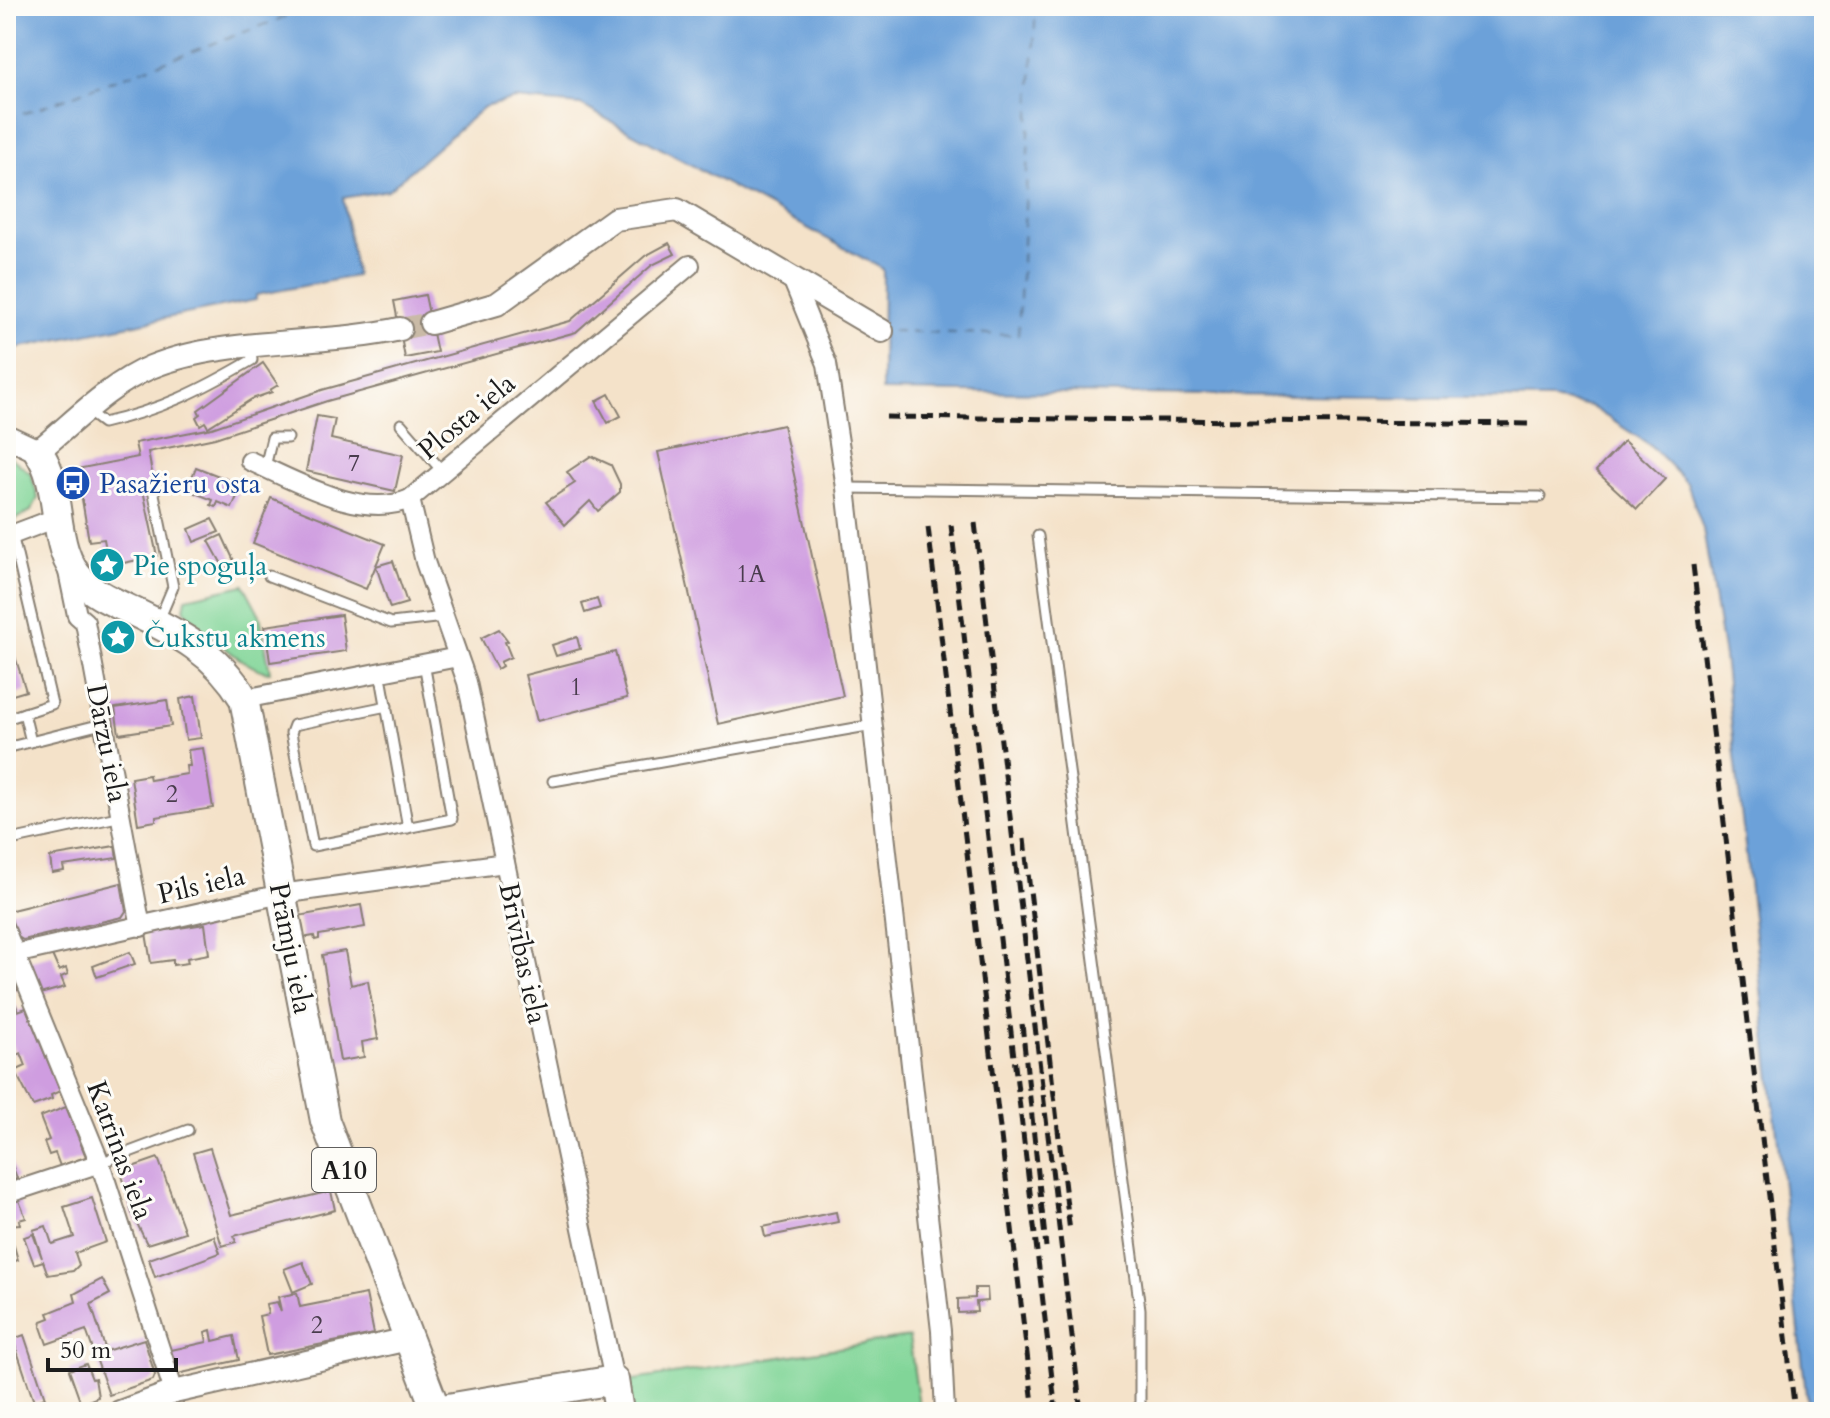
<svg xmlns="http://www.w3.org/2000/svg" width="1830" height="1418" font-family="Cardo,serif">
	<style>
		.green { fill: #81d598; stroke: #4e785a; stroke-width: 2 }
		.water { fill: #6ca1d9; stroke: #445e7a; stroke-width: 2 }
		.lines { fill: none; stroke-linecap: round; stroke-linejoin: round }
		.ferry { stroke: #445e7a; stroke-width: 2; stroke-dasharray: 10 8; stroke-linecap: butt }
		.building { fill: #cf9de0 }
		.tertiary-tunnel { stroke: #c9baa6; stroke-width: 22; stroke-dasharray: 22 11; stroke-linecap: butt }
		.service-casing { stroke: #887f72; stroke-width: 13 }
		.minor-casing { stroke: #887f72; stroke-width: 22 }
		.tertiary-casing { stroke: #887f72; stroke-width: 26 }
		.primary-casing { stroke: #887f72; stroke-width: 32 }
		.service { stroke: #fff; stroke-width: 9 }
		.minor { stroke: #fff; stroke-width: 18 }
		.tertiary { stroke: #fff; stroke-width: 22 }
		.primary { stroke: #fff; stroke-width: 28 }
		.rail { stroke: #1c1c1c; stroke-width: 5; stroke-dasharray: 12 6; stroke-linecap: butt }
		.labels { text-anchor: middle; stroke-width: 6; stroke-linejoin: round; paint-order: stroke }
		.number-label { font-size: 24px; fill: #493c4d }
		.shield { fill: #fdfcf7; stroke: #605f5e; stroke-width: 2 }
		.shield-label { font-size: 26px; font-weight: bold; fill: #1c1c1c }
		.street-label { font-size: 28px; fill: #1c1c1c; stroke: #fdfcf7 }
		.transit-label { font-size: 28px; fill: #164399; stroke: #fdfcf7; text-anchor: start }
		.culture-label { font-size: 28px; fill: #0d838f; stroke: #fdfcf7; text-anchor: start }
	</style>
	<rect width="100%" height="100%" fill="#fdfcf7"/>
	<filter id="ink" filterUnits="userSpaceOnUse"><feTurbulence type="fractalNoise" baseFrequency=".0125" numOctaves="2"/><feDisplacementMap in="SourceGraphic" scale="16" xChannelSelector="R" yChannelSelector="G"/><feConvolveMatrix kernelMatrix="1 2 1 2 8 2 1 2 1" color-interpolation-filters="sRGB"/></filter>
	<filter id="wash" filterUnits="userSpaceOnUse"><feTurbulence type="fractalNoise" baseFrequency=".006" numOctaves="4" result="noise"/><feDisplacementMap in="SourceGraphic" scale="32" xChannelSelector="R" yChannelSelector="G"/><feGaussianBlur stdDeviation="1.8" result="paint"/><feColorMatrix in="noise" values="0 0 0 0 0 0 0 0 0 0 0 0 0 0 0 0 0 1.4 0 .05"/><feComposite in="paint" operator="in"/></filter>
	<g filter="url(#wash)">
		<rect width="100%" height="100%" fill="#f4e2c9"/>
		<!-- green -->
		<g class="green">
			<path d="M6,453L31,474L38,498L31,511L6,524Z"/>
			<path d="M244,585L260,615L270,672C249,672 197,627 184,609L186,598Z"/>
			<path d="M909,1337L920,1412H631L627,1381Z"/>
		</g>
		<!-- water -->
		<path class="water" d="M6,6H1824V1412H1808L1724,657L1703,529L1687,483L1650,445L1590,406L1551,399L882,391L883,269L581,105L515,99L484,107L388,190L343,198L356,276L256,295V300L6,350Z"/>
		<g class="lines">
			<!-- ferry -->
			<g class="ferry">
				<path d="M6,120L315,6"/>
				<path d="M892,331L1018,335L1036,6"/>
			</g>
		</g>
		<g id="blocks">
			<!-- building -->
			<g class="building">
				<path d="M669,243L675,254L652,265L576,332L327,401L215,438L148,452L155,488L143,490L157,556L109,566L104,539L89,541L77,469L138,457L135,443L212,428L322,390L570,321L645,256Z"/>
				<path d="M425,295L437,352L405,358L394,301Z"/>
				<path d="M263,363L278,385L270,390L272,392L252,399L208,427L205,422L200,425L196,417L200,414L198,410Z"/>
				<path d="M609,394L621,416L608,423L596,401Z"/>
				<path d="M317,416L335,419L331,439L403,455L395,491L306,471Z"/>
				<path d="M783,425L843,696L718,724L658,452Z"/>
				<path d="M1624,441L1665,479L1637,509L1596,471Z"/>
				<path d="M591,456L611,465L620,484V492L598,511L590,501L565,525L546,502L575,483L567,472Z"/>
				<path d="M196,467L242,485L232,508L218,502L216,507L211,505L213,500L187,490Z"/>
				<path d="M271,498L385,544L366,589L253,543Z"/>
				<path d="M212,519L219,532L194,542L189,529Z"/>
				<path d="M222,535L235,563L224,568L209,541Z"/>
				<path d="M393,561L407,603L390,608L376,566Z"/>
				<path d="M597,599L600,608L585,613L582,604Z"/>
				<path d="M341,615L346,651L270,662L265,626Z"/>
				<path d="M6,628L26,691L6,697Z"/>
				<path d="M499,629L508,641L505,642L511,657L500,662L502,666L497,669L481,638Z"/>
				<path d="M577,637L580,649L556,656L552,645Z"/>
				<path d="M615,652L627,698L537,721L525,675Z"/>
				<path d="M195,696L201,738L186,740L180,699Z"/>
				<path d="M167,700L171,726L119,734L115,708Z"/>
				<path d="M203,748L213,808L156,817V821L138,824L131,778L149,775L150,780L187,774L186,766H190L188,750Z"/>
				<path d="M115,846L117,858L63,866L64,871L52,873L50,857Z"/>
				<path d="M121,883L126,911L122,917L23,940L18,937L8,911Z"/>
				<path d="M361,905L365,927L319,935V939L315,940L314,936L302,938L298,916Z"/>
				<path d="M205,924L209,954L187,958L188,963L173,965V960L151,963L146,933Z"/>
				<path d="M345,951L351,985L368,981L378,1039L362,1042L364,1057L340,1061L322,955Z"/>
				<path d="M130,952L135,964L97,977L93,966Z"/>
				<path d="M52,955L59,971L66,968L68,974L61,977L65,987L40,994L27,961Z"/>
				<path d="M6,968L10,970L18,990L6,993Z"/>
				<path d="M6,1002L8,1008L16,1005L18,1011L26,1008L60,1091L51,1095L52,1099L33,1106L15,1071L26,1066L21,1053L16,1055L8,1035L13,1033L6,1017Z"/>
				<path d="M66,1107L86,1157L60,1166L55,1153L49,1155L44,1142L49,1140L40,1117Z"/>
				<path d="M210,1148L231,1215L331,1191L335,1210L234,1236L236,1242L222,1246L193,1153Z"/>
				<path d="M6,1149L17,1178L9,1180L6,1171Z"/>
				<path d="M158,1158L185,1232L147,1244L132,1213L121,1171Z"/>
				<path d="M18,1198L26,1218L19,1220L20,1224L6,1225V1202Z"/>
				<path d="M92,1198L106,1242L75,1253L79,1265L73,1271L48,1275L43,1261L34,1264L24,1237L33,1234L42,1258L33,1230L46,1226L52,1244L74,1237L64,1207Z"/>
				<path d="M836,1212L838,1222L765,1237L763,1227Z"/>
				<path d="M214,1236L220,1253L155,1277L149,1259Z"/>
				<path d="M14,1246L18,1260L6,1265V1250Z"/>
				<path d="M303,1262L312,1284L293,1292L284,1269Z"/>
				<path d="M102,1279L110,1294L91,1304L106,1351L144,1339L155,1375L153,1380L109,1395L86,1330L47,1344L41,1327L42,1321L50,1318L48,1313L76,1302L74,1294Z"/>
				<path d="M975,1288H987L988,1301L976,1302L977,1312L958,1313V1299L975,1298Z"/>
				<path d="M297,1293L300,1307L366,1294L374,1334L267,1355L259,1316L268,1314L266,1304L277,1302L281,1311L278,1297Z"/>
				<path d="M211,1330L213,1341L234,1336L239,1360L173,1375L167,1351L207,1342L205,1332Z"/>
				<path d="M24,1335L45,1398L34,1402L13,1339Z"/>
				<path d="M86,1364L92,1379L95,1378L98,1397L81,1404L69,1370Z"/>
			</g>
		</g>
	</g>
	<g filter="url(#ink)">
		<use href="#blocks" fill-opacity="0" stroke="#887f72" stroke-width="2"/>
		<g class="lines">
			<!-- tertiary-tunnel -->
			<path class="tertiary-tunnel" d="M400,329L431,323"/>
			<defs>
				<g id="service">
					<path d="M87,411L103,423C161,410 201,390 252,360L251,347"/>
					<path d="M401,424L443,472"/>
					<path d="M265,467L272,438H288"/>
					<path d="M846,488L1540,497"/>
					<path d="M154,494L173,587L159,620"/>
					<path d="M1038,536L1140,1309V1412"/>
					<path d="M269,576L391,623L444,617"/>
					<path d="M380,671L408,828"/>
					<path d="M387,706L294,725L291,733L313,846L452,819L424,663"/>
					<path d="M24,713L31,742"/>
					<path d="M6,719L52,704L12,534"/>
					<path d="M6,748L106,723"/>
					<path d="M553,781L873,725"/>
					<path d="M6,841L122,816"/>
					<path d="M100,1163L188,1130"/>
					<path d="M545,1394L549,1412"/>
				</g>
				<g id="minor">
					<path d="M791,276L827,364L846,488L941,1331L945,1412"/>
					<path d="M250,461C296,481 361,520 410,499L690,265"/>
					<path d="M410,499L425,562L467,682L614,1380"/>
					<path d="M6,537L59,517"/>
					<path d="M67,567L77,615L85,622L141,927"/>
					<path d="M244,699L458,657"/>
					<path d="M6,932L100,1163L174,1392"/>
					<path d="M6,956L281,894L505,863"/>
					<path d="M6,1194L100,1163"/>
				</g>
				<g id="tertiary">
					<path d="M431,323L497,304L615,219L677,210L882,331"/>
					<path d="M6,436L38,451C73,423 108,385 151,367C224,337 324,346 400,329"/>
					<path d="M120,1412L174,1392L408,1339"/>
				</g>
				<path id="primary" d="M38,451C65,489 48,549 83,582C96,595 114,602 130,610C178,633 216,652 244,699L325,1121L436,1410L614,1380L619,1412"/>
			</defs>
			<!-- service casing -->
			<use href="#service" class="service-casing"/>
			<!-- minor casing -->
			<use href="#minor" class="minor-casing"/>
			<!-- tertiary casing -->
			<use href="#tertiary" class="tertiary-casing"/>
			<!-- primary casing -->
			<use href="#primary" class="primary-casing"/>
			<!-- service -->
			<use href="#service" class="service"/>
			<!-- minor -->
			<use href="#minor" class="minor"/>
			<!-- tertiary -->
			<use href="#tertiary" class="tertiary"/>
			<!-- primary -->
			<use href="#primary" class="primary"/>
			<!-- rail -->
			<g class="rail">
				<path d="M886,417L1530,424"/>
				<path d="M975,523L1081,1412"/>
				<path d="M951,525L1056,1412"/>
				<path d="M928,527L1034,1412"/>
				<path d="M1693,565L1795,1412"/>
				<path d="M1024,839L1070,1232"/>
				<path d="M1022,1024L1046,1247"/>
			</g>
		</g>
	</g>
	<!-- icons -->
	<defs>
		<symbol id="bus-disc" viewBox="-11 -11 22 22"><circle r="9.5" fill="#1a4fb4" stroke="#fdfcf7"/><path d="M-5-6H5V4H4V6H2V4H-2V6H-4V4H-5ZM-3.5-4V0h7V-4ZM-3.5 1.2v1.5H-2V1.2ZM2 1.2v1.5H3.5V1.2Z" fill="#fff"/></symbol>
		<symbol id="sight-disc" viewBox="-11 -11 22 22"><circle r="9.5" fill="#0f9aa8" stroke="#fdfcf7"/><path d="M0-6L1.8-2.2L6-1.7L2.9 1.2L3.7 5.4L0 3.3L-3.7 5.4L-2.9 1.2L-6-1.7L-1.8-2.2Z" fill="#fff"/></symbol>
	</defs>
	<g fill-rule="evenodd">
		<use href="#bus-disc" x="53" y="463" width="40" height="40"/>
		<use href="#sight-disc" x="87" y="545" width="40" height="40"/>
		<use href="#sight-disc" x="98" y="617" width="40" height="40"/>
	</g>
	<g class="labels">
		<!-- number labels -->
		<g class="number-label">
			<text x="354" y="471">7</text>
			<text x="751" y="582">1A</text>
			<text x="576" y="695">1</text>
			<text x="172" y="802">2</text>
			<text x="317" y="1333">2</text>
		</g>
		<!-- shield labels -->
		<rect class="shield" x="312" y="1148" width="64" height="44" rx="6"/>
		<g class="shield-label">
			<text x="344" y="1179">A10</text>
		</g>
		<!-- street labels -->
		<g class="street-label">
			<text transform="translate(466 416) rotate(-40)" y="10">Plosta iela</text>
			<text transform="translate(108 743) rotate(79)" y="10">Dārzu iela</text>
			<text transform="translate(201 884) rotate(-13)" y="10">Pils iela</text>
			<text transform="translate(292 948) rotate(79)" y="10">Prāmju iela</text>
			<text transform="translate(524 953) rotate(78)" y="10">Brīvības iela</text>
			<text transform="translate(121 1150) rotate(70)" y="10">Katrīnas iela</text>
		</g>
		<!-- transit labels -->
		<g class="transit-label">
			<text x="99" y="493">Pasažieru osta</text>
		</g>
		<!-- culture labels -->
		<g class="culture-label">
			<text x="133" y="575">Pie spoguļa</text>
			<text x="144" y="647">Čukstu akmens</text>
		</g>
	</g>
	<!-- margin -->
	<rect width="1830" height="1418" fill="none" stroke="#fdfcf7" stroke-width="32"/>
	<!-- scale -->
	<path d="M48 1358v12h128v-12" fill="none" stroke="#1c1c1c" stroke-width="4"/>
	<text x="60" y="1358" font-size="24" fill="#1c1c1c" stroke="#fdfcf7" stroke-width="6" paint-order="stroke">50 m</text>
</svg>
